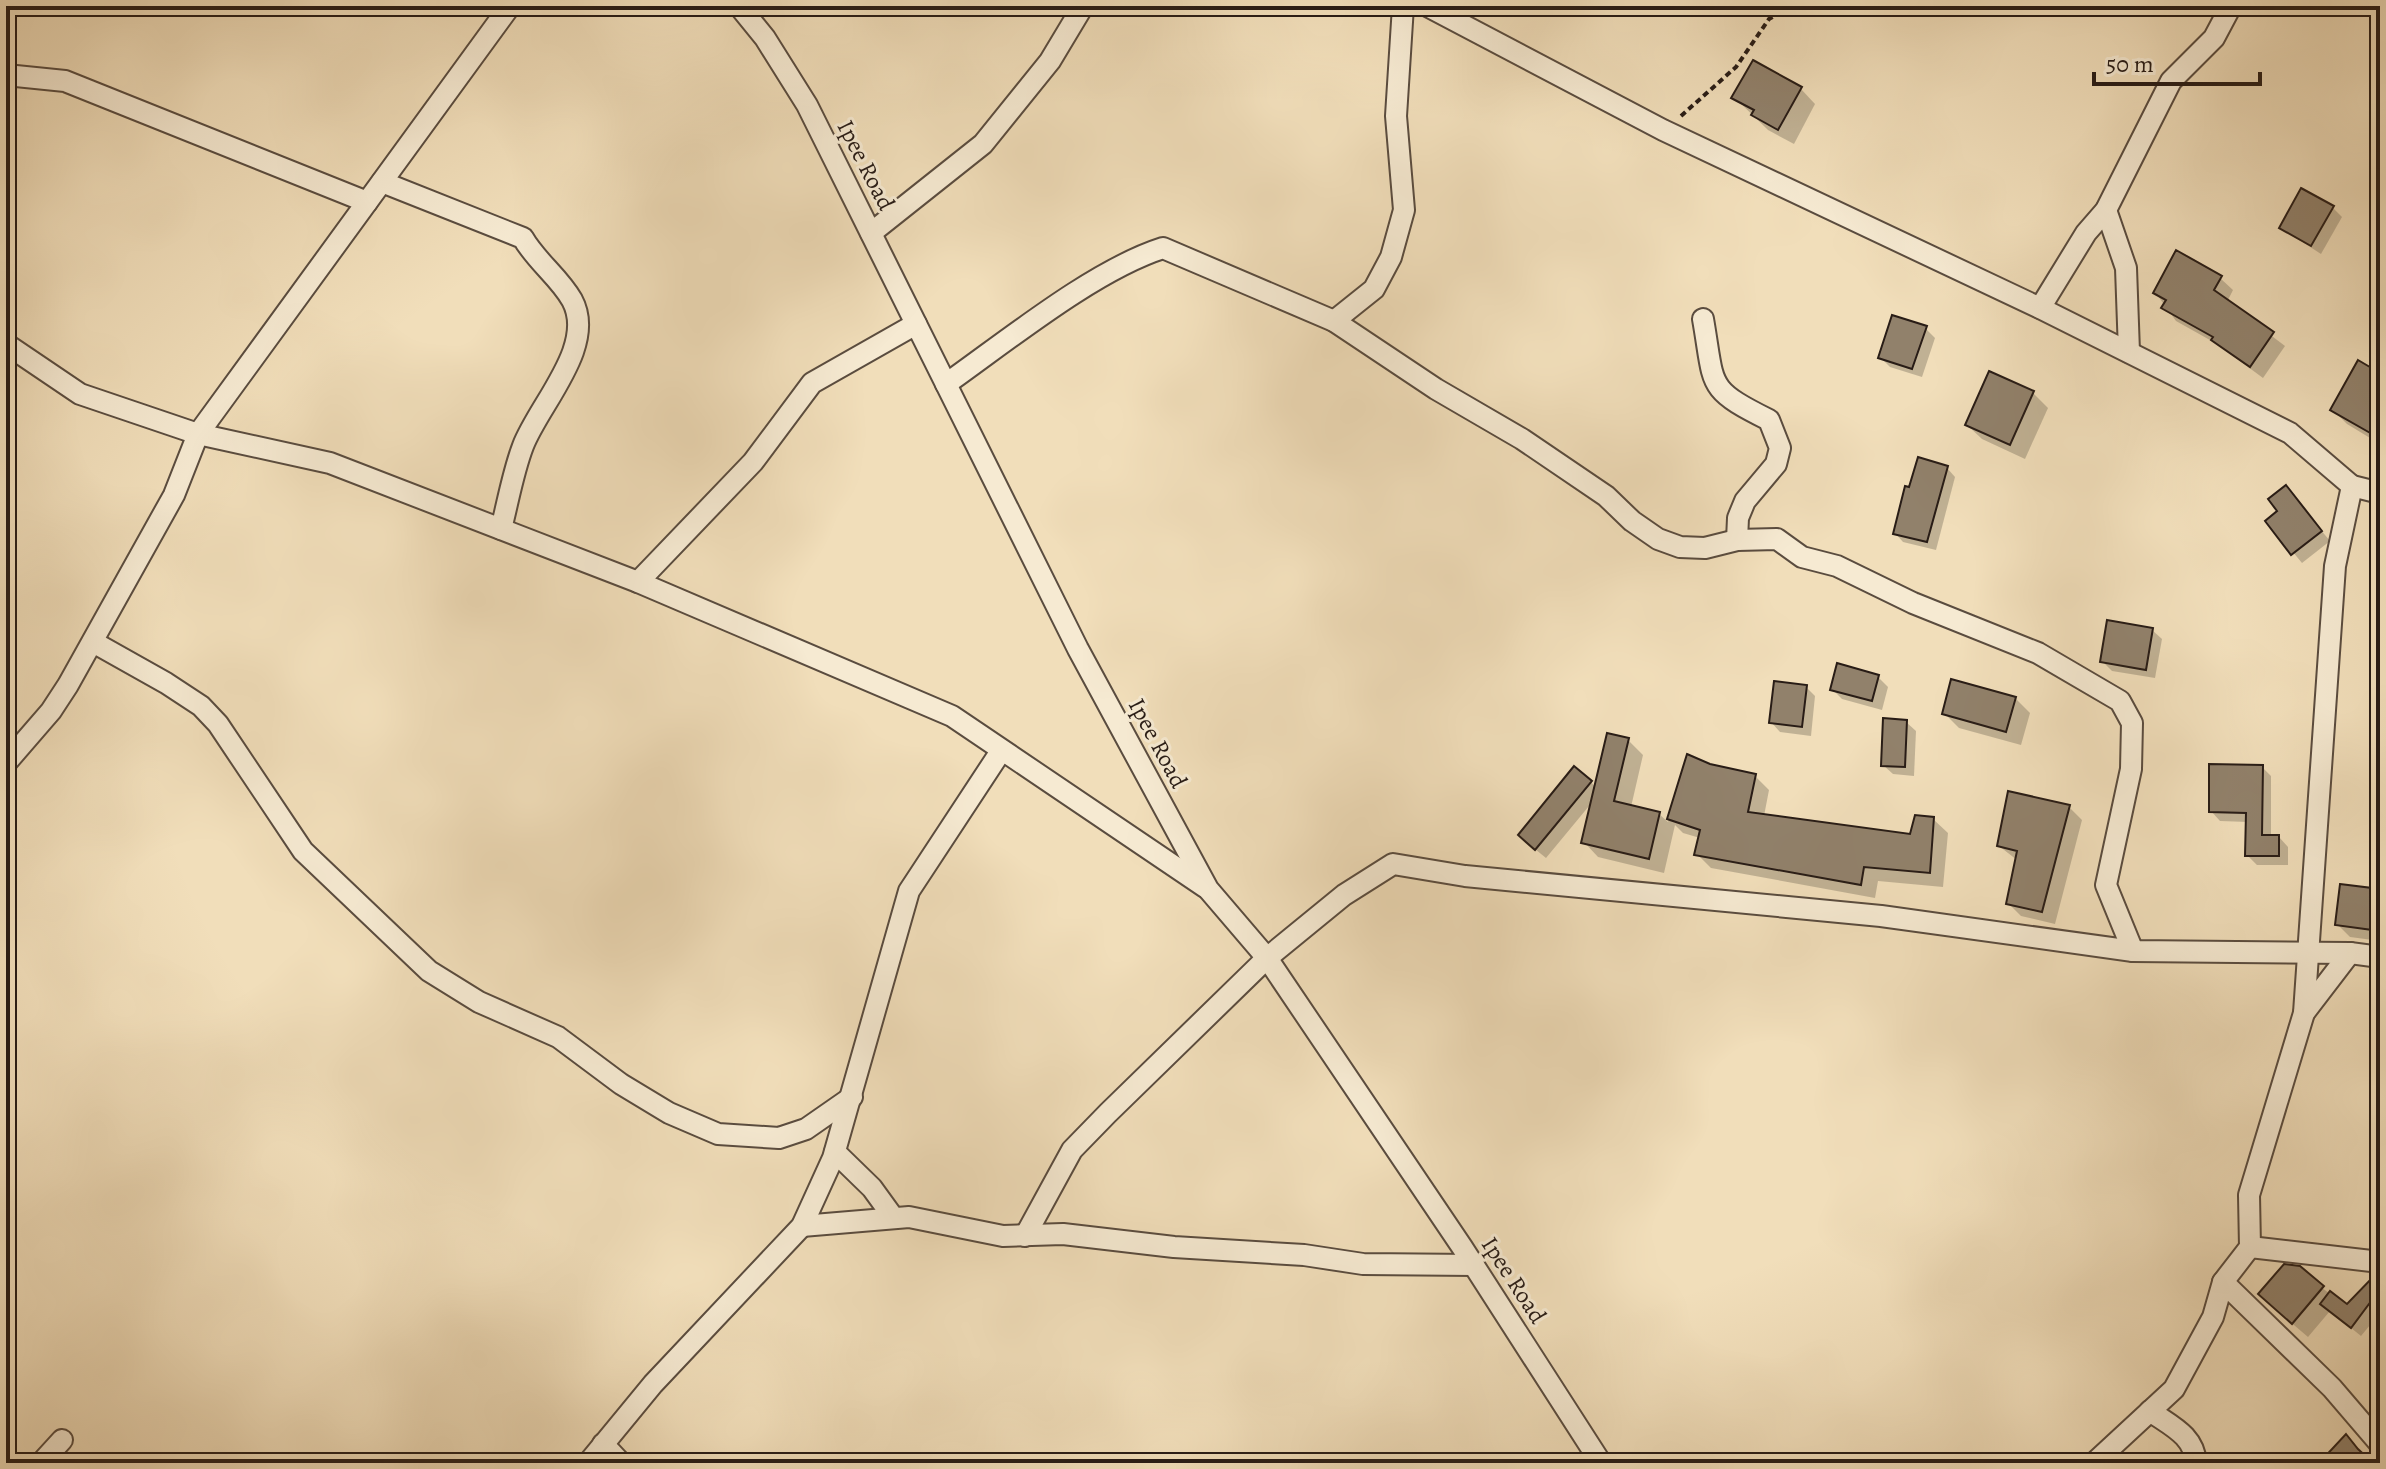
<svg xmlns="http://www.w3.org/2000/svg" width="2386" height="1469" font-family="Alegreya,serif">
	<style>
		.shadow { fill: #0003 }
		.building { fill: #91816b; stroke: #281c16; stroke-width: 2 }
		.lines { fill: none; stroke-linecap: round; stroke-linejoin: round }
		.minor-casing { stroke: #5a4c3f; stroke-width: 24 }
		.path { stroke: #281c16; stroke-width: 4; stroke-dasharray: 6 4; stroke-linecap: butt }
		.minor { stroke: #f6ead2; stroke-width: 20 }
		.labels { text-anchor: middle; stroke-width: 6; stroke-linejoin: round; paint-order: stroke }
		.street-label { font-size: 24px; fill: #281c16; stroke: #f6ead2 }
	</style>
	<rect width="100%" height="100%" fill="#f1deba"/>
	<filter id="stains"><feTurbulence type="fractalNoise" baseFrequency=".0025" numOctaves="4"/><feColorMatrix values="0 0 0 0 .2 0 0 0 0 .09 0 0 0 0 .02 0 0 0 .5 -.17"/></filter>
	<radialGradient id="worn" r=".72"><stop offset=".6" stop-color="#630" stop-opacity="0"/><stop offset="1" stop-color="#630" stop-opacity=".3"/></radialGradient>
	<!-- shadow -->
	<g class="shadow">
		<path d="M1801,89L1815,104L1794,144L1768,130L1734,97Z"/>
		<path d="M2332,207L2342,217L2321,254L2281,228Z"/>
		<path d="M2220,278L2233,290L2227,302L2285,346L2263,378L2217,344L2176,321L2155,292Z"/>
		<path d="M1925,328L1935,338L1922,377L1890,367L1880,357Z"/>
		<path d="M2380,375V444L2347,424L2332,409Z"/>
		<path d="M2033,393L2048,408L2025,459L1982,439L1967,425Z"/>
		<path d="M1947,468L1955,477L1936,550L1903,542L1895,533L1910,490Z"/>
		<path d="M2286,488L2330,541L2302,563L2267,521L2280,511Z"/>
		<path d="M2152,630L2162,639L2155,678L2112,671L2102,661Z"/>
		<path d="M1878,677L1888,687L1882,710L1842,699L1832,689Z"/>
		<path d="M1806,687L1815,696L1811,736L1780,732L1771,722Z"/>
		<path d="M2015,698L2030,713L2021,745L1959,728L1944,713Z"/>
		<path d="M1906,722L1916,731L1914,776L1893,774L1883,765Z"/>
		<path d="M1628,740L1643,755L1631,807L1659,814L1668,822L1688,757L1709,766L1755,776L1769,790L1764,816L1912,837L1933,819L1948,833L1943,887L1878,881L1875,898L1711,868L1697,854L1700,838L1683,833L1675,825L1664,873L1598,857L1584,842L1594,800L1546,858L1530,845L1591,782L1596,788Z"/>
		<path d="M2262,767L2271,776V837H2279L2288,847V865H2257L2247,855L2248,822L2220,821L2211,811Z"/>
		<path d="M2069,807L2082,820L2055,924L2021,916L2008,903L2017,860L1999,846Z"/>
		<path d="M2380,891V941L2350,937L2337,924Z"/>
		<path d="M2380,1275V1313L2361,1336L2330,1311L2308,1337L2275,1309L2322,1288L2347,1306Z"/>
	</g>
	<!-- building -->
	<g class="building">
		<path d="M1753,60L1802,87L1778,130L1751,115L1754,110L1731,98Z"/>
		<path d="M2301,188L2334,206L2311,246L2279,228Z"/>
		<path d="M2176,250L2222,276L2214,290L2274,332L2250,367L2211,340L2213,337L2161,308L2166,300L2153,293Z"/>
		<path d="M1892,315L1927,326L1912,369L1878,358Z"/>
		<path d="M2358,360L2380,373V420L2372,434L2330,410Z"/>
		<path d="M1989,371L2034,391L2010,445L1965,425Z"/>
		<path d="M1918,457L1948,466L1927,542L1893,534L1905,486L1909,487Z"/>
		<path d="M2286,485L2322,531L2291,555L2265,521L2277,511L2268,499Z"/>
		<path d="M2107,620L2153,628L2146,670L2100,662Z"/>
		<path d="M1837,663L1879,675L1872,701L1830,690Z"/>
		<path d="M1951,679L2016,697L2006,732L1942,714Z"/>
		<path d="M1774,681L1807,685L1802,727L1769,723Z"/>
		<path d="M1883,718L1907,720L1905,767L1881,766Z"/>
		<path d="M1607,733L1629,738L1614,801L1660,812L1649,859L1581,843Z"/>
		<path d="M1687,754L1710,764L1756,774L1748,812L1910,834L1915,815L1934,817L1930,873L1864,867L1861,885L1694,855L1700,830L1667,819Z"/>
		<path d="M2209,764L2263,765L2262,835H2279V856H2245L2246,813L2209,812Z"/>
		<path d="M1574,766L1592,781L1535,850L1518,835Z"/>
		<path d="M2008,791L2070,805L2042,912L2006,904L2017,851L1997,846Z"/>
		<path d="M2340,884L2380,889V931L2335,925Z"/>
		<path d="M2284,1264L2300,1266L2324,1286L2292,1324L2258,1294Z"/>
		<path d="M2375,1275H2380V1315L2369,1304L2351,1328L2320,1304L2330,1291L2347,1304Z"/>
		<path d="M2346,1434L2358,1449L2373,1463H2319Z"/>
	</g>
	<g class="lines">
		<defs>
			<g id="minor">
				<path d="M739,6L765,38L807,105L1078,649L1208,889L1267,958L1462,1247L1601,1463"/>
				<path d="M1427,6L1663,130L2040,308L2290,433L2352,486L2335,566L2304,1013L2249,1195L2250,1247L2223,1282L2213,1317L2174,1389L2094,1463"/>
				<path d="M6,75L65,81L367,202"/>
				<path d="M382,182L523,238C536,261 559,277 572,300C597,346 539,404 523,446C513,472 508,502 501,529"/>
				<path d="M2106,210L2126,268L2129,352"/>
				<path d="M871,233L983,144L1050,61L1083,6"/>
				<path d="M2040,308L2086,233L2106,210L2171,81L2214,38L2231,6"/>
				<path d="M1703,319C1715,387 1705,388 1769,420L1780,448L1776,464L1745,501L1738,518L1737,540"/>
				<path d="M1334,321L1374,289L1391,257L1404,210L1396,116L1403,6"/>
				<path d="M6,344L80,394L198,434L330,463L638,582L952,716L1205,887"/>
				<path d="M946,384C1007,341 1094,270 1163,248L1334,321L1436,389L1522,439L1606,496L1632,521L1658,539L1680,547L1705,548L1737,540L1777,539L1802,557L1837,566L1913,603L2038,653L2120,701L2132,723L2131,769L2106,885L2133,951"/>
				<path d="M2352,486L2380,493"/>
				<path d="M638,582L753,462L812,383L916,324"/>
				<path d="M93,642L166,683L201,706L218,724L303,851L429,971L479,1002L558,1037L621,1084L669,1113L718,1134L779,1138L806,1129L852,1097"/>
				<path d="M6,763L51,711L68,685L174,495L198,434L510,6"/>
				<path d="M2304,1013L2350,953"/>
				<path d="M835,1152L872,1188L893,1217"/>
				<path d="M802,1226L909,1217L1003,1236L1063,1234L1174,1247L1304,1255L1363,1264L1474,1265"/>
				<path d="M1025,1236L1072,1150L1108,1113L1267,958L1344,895L1393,864L1465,876L1881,916L2133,951L2350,953L2380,957"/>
				<path d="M2250,1247L2380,1262"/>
				<path d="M2223,1282L2332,1388L2380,1444"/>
				<path d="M2150,1411C2171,1426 2194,1435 2196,1463"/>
				<path d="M603,1444L621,1463"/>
				<path d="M41,1463L62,1440"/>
				<path d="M588,1463L653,1384L802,1226L833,1158L909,891L1001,751"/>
			</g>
		</defs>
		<!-- minor casing -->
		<use href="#minor" class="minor-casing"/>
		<!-- path -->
		<path class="path" d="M1681,116L1736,67L1769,19L1791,6"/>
		<!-- minor -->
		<use href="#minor" class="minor"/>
	</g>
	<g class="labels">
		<!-- street labels -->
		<g class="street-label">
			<text transform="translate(866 165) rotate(63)" y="8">Ipee Road</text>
			<text transform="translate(1158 743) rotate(62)" y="8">Ipee Road</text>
			<text transform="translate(1514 1280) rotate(57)" y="8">Ipee Road</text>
		</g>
	</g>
	<!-- margin -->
	<rect width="2386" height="1469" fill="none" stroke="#f1deba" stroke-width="32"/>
	<rect x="8" y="8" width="2370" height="1453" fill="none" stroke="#281c16" stroke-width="4"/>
	<rect x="16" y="16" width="2354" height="1437" fill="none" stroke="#281c16" stroke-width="2"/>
	<!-- scale -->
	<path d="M2094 72v12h166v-12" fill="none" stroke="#281c16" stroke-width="4"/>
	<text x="2106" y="72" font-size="24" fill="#281c16" stroke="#f6ead2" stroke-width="6" paint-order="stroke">50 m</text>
	<rect width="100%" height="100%" filter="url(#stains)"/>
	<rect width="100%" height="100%" fill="url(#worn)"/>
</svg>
